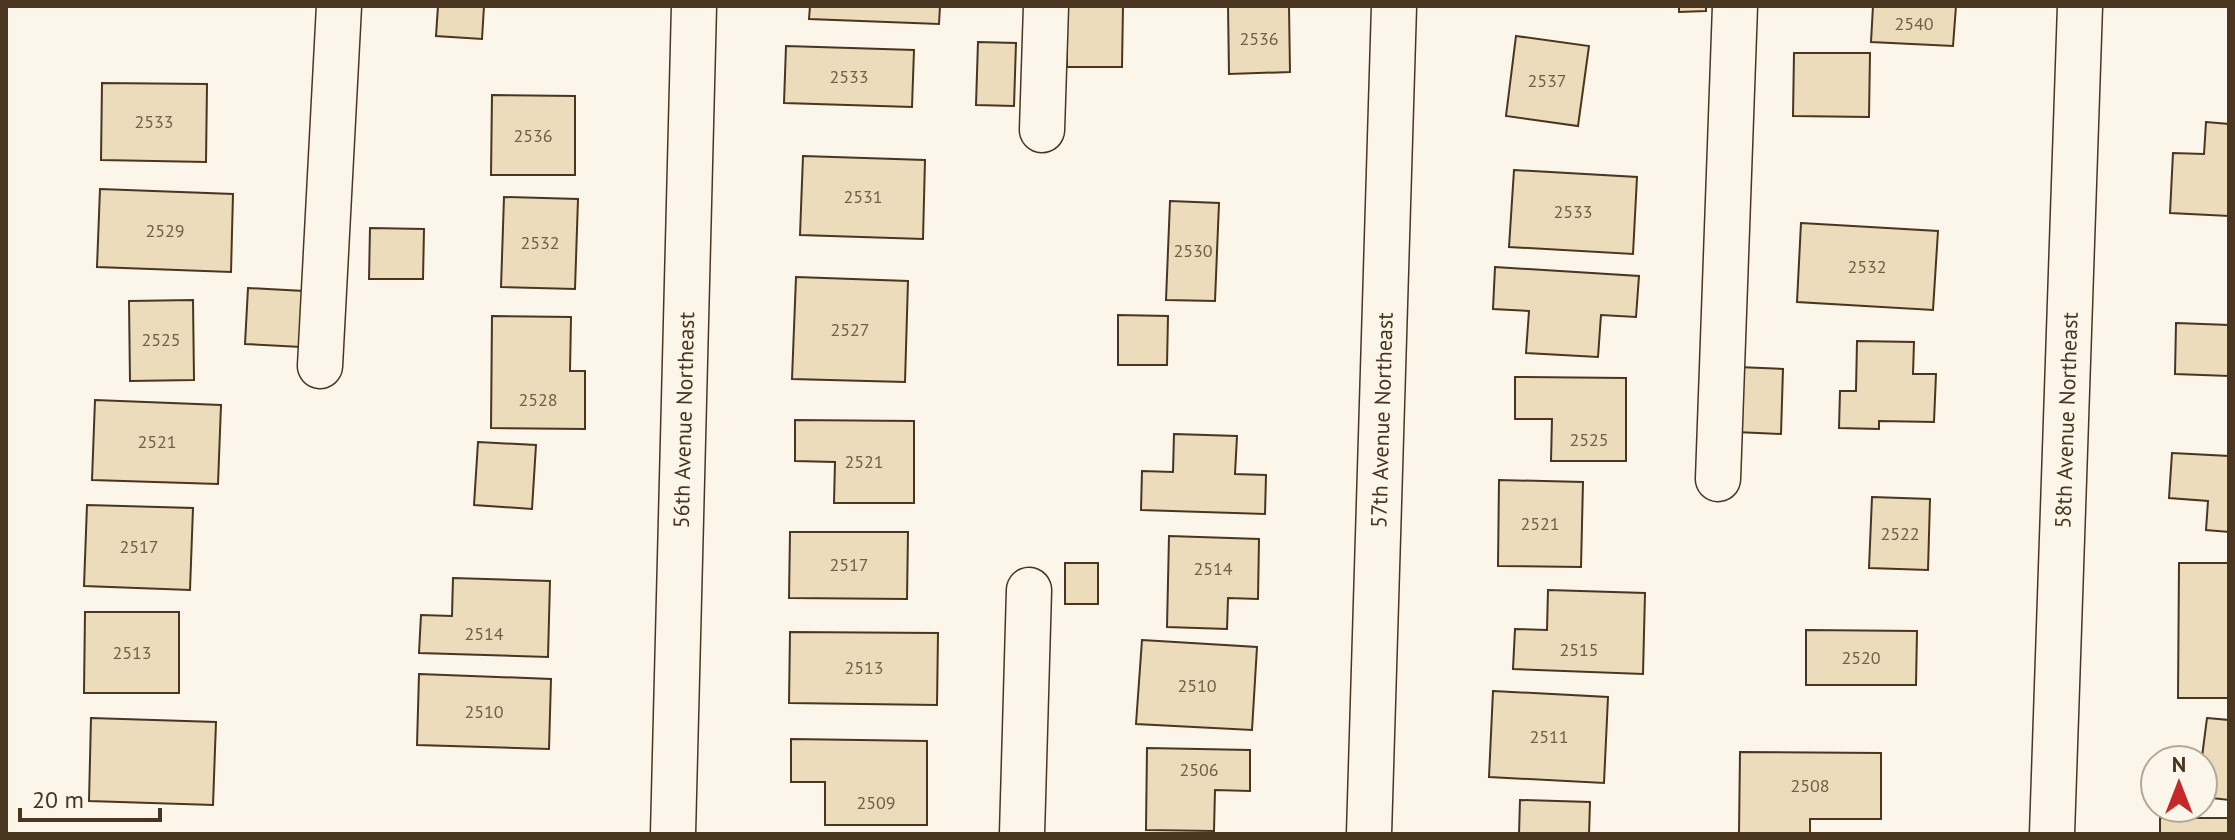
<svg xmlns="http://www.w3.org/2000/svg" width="2235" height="840" font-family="'PT Sans',sans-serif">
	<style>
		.building { fill: #ecdcbc; stroke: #4a3520; stroke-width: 2 }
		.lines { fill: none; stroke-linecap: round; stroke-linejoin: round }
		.minor-casing { stroke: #4a3520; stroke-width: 47 }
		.minor { stroke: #fbf6e9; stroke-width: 44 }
		.labels { text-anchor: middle; stroke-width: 6; stroke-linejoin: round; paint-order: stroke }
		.number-label { font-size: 18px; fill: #725f47 }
		.street-label { font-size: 22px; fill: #4a3520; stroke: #fbf6e9 }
	</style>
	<rect width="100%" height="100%" fill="#fbf6e9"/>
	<!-- building -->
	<g class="building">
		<path d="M438,6H484L482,39L436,36Z"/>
		<path d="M810,6H940L939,24L809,19Z"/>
		<path d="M1067,6H1123L1122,67H1067Z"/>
		<path d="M1228,6H1289L1290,72L1229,74Z"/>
		<path d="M1679,6H1706V11L1679,12Z"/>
		<path d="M1873,6H1956L1953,46L1871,42Z"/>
		<path d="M1516,36L1589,46L1578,126L1506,116Z"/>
		<path d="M978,42L1016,43L1014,106L976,105Z"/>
		<path d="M786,46L914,50L912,107L784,103Z"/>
		<path d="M1794,53H1870L1869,117L1793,116Z"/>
		<path d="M102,83L207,84L206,162L101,160Z"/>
		<path d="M492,95L575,96V175H491Z"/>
		<path d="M2206,122L2229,124V216L2170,213L2173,153L2204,154Z"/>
		<path d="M803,156L925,160L923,239L800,235Z"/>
		<path d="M1514,170L1637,177L1633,254L1509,247Z"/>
		<path d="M100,189L233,194L231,272L97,267Z"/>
		<path d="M504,197L578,199L575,289L501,287Z"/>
		<path d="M1170,201L1219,203L1215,301L1166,300Z"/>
		<path d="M1801,223L1938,231L1933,310L1797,302Z"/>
		<path d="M370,228L424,229L423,279H369Z"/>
		<path d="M1495,267L1639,276L1636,317L1601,315L1598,357L1526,353L1529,311L1493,309Z"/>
		<path d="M796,277L908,281L905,382L792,379Z"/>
		<path d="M248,288L304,291L301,347L245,344Z"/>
		<path d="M193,300L194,380L130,381L129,301Z"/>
		<path d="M1118,315L1168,316L1167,365H1118Z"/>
		<path d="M492,316L571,317L570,371H585V429L491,428Z"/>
		<path d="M2176,323L2229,325V376L2175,374Z"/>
		<path d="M1857,341L1914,342L1913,374H1936L1934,422L1879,421V429L1839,428L1840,391H1856Z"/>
		<path d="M1738,367L1783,369L1781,434L1736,432Z"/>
		<path d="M1515,377L1626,378V461H1551L1552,419H1515Z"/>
		<path d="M95,400L221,405L218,484L92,480Z"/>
		<path d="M795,420L914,421V503H834L835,462L795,461Z"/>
		<path d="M1174,434L1237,436L1235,474L1266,475L1265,514L1141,510L1142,471L1173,472Z"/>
		<path d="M478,442L536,445L532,509L474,505Z"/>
		<path d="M2172,453L2229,456V532L2206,530L2208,501L2169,498Z"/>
		<path d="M1499,480L1583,482L1581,567L1498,566Z"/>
		<path d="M1872,497L1930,499L1928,570L1869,568Z"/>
		<path d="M87,505L193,508L190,590L84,586Z"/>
		<path d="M790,532H908L907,599L789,598Z"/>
		<path d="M1169,536L1259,539L1258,599L1228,598L1227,629L1167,627Z"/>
		<rect x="1065" y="563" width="33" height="41"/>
		<path d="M2179,563H2229V698H2178Z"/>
		<path d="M453,578L550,581L548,657L419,653L421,615L452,616Z"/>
		<path d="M1548,590L1645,593L1643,674L1513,669L1515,629L1547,630Z"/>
		<path d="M85,612H179V693H84Z"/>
		<path d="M1806,630L1917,631L1916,685H1806Z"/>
		<path d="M790,632L938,633L937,705L789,703Z"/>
		<path d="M1142,640L1257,647L1252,730L1136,724Z"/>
		<path d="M419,674L551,679L549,749L417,745Z"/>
		<path d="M1493,691L1608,697L1604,783L1489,777Z"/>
		<path d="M91,718L216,722L213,805L89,801Z"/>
		<path d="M2207,718L2229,720V800L2203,797V760H2167L2168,753L2202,757Z"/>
		<path d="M791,739L927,741V825H825V782H791Z"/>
		<path d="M1147,748L1250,750V791L1215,790L1214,831L1146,830Z"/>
		<path d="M1740,752L1881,753V819H1810V834H1739Z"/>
		<path d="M1520,800L1590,802L1589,834H1519Z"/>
		<rect x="2160" y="818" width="69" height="16"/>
	</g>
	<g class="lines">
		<defs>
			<g id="minor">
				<path d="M1042,130L1046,6"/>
				<path d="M320,366L339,6"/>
				<path d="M1718,479L1735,6"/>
				<path id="s1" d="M673,834L694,6"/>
				<path d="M1022,834L1029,590"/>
				<path id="s2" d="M1369,834L1394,6"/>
				<path id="s3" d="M2052,834L2080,6"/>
			</g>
		</defs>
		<!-- minor casing -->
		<use href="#minor" class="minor-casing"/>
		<!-- minor -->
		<use href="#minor" class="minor"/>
	</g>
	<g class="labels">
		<!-- number labels -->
		<g class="number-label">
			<text x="1914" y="30">2540</text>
			<text x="1259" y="45">2536</text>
			<text x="849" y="83">2533</text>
			<text x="1547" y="87">2537</text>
			<text x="154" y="128">2533</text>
			<text x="533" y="142">2536</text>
			<text x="863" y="203">2531</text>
			<text x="1573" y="218">2533</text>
			<text x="165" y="237">2529</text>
			<text x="540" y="249">2532</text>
			<text x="1193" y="257">2530</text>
			<text x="1867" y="273">2532</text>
			<text x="850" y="336">2527</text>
			<text x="161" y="346">2525</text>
			<text x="538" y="406">2528</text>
			<text x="1589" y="446">2525</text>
			<text x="157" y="448">2521</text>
			<text x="864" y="468">2521</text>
			<text x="1540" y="530">2521</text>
			<text x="1900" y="540">2522</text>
			<text x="139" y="553">2517</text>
			<text x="849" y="571">2517</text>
			<text x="1213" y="575">2514</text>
			<text x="484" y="640">2514</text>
			<text x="1579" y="656">2515</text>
			<text x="132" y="659">2513</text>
			<text x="1861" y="664">2520</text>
			<text x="864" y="674">2513</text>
			<text x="1197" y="692">2510</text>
			<text x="484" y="718">2510</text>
			<text x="1549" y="743">2511</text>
			<text x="1199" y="776">2506</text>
			<text x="1810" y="792">2508</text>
			<text x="876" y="809">2509</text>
		</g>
		<!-- street labels -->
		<g class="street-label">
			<text dy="8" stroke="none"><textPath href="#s1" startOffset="414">56th Avenue Northeast</textPath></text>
			<text dy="8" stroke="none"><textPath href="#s2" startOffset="414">57th Avenue Northeast</textPath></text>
			<text dy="8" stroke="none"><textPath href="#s3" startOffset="414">58th Avenue Northeast</textPath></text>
		</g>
	</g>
	<!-- border -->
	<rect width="2235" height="840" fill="none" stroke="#4a3520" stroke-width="16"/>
	<!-- north arrow -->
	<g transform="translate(2179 784)"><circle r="38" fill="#fbf6e9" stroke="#b4a999" stroke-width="2"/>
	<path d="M0-6L14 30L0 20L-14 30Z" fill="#c62828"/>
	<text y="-12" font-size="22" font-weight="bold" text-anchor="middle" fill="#4a3520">N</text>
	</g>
	<!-- scale -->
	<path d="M20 808v12h140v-12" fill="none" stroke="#4a3520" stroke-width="4"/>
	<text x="32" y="808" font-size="24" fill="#4a3520" stroke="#fbf6e9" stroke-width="6" paint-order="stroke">20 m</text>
</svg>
